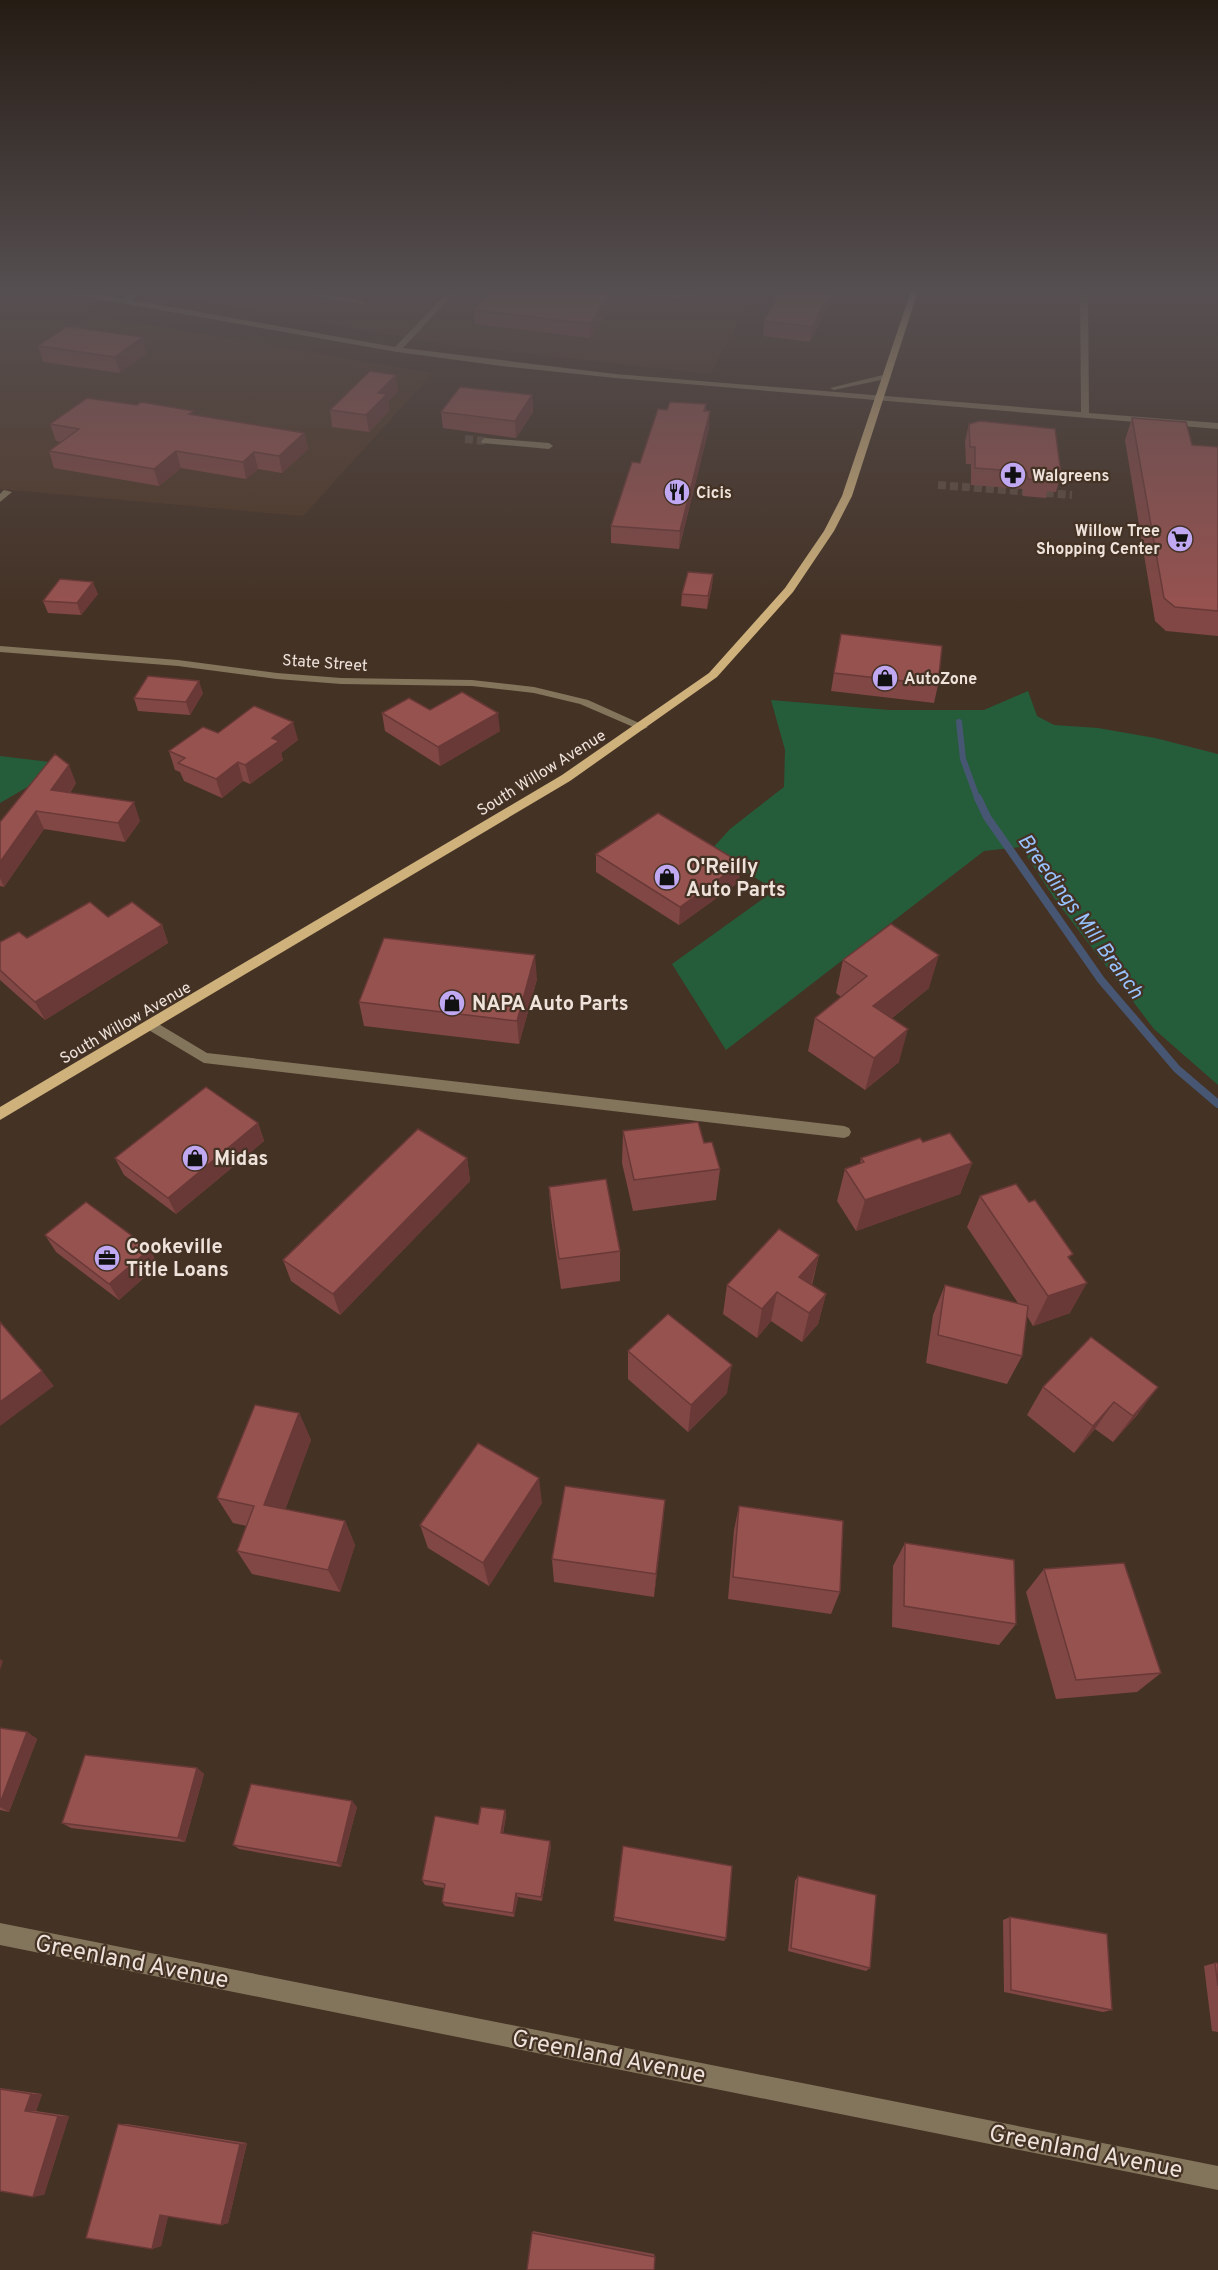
<svg xmlns="http://www.w3.org/2000/svg" width="1218" height="2270" font-family="Overpass,sans-serif">
	<style>
		.built { fill: #503827 }
		.green { fill: #255d3a }
		.lines { fill: none; stroke-linecap: round; stroke-linejoin: round }
		.stream-far1 { stroke: #475773; stroke-width: 6 }
		.stream { stroke: #475773; stroke-width: 8 }
		.minor-tunnel { stroke: #5e4c40; stroke-width: 8; stroke-dasharray: 8 4; stroke-linecap: butt }
		.minor { fill: #83755b; fill-rule: evenodd }
		.major { fill: #cfb17c; fill-rule: evenodd }
		.wall { fill: #814744 }
		.shaded-wall { fill: #693937 }
		.building { fill: #96524f; stroke: #693937; stroke-width: 1.5 }
		.labels { text-anchor: middle; stroke-width: 4.5; stroke-linejoin: round; paint-order: stroke }
		.far-poi-label { font-size: 16px; font-weight: bold; fill: #eee2da; stroke: #443225; text-anchor: start }
		.far-street-label { font-size: 16px; fill: #eee2da; stroke: #443225 }
		.poi-label { font-size: 20px; font-weight: bold; fill: #eee2da; stroke: #443225; text-anchor: start }
		.water-label { font-size: 21px; font-style: italic; fill: #98c3ff; stroke: #443225 }
		.near-street-label { font-size: 24px; fill: #eee2da; stroke: #443225 }
	</style>
	<rect width="100%" height="100%" fill="#443225"/>
	<!-- built -->
	<g class="built">
		<path d="M0,288H111L84,314L433,373L303,516L0,489Z"/>
		<path d="M121,288H757L710,374L449,345Z"/>
	</g>
	<!-- green -->
	<g class="green">
		<path d="M1028,691L1037,716L1054,725L1098,728L1155,738L1218,754V1085L1154,1029L1054,898L1021,847L984,851L726,1050L672,964L775,890L711,850L730,829L784,787L785,750L771,700L889,710H984Z"/>
		<path d="M0,756L67,764L0,803Z"/>
	</g>
	<g class="lines">
		<!-- stream-far1 -->
		<path class="stream-far1" d="M959,722L963,759L978,800"/>
		<!-- stream -->
		<path class="stream" d="M978,798L987,817L1101,980L1177,1069L1218,1104"/>
		<!-- minor-tunnel -->
		<g class="minor-tunnel">
			<path d="M465,439L485,441"/>
			<path d="M938,485L1072,495"/>
		</g>
		<!-- minor -->
		<g class="minor">
			<path d="M36,288H55L125,299L138,288H146L132,300L395,347L452,288H459L403,348L615,374L1081,412L1080,288H1088L1089,413L1218,423V429L615,378L501,366L397,352Z"/>
			<path d="M247,288H274L271,290Z"/>
			<path d="M318,288H325L322,293L324,294L367,302L363,304L319,298L314,293Z"/>
			<path d="M593,288L674,294L693,292L697,294L674,298Z"/>
			<path d="M901,288H919L920,289L916,291Z"/>
			<path d="M887,374L891,376L890,378L834,390L830,388Z"/>
			<path d="M485,438L549,443L553,446L549,449L482,443L481,441Z"/>
			<path d="M4,490L12,492L0,502V494Z"/>
			<path d="M0,646L178,660L277,673L341,678L472,680L534,687L588,700L648,727L642,730L638,729L580,704L534,693L472,686L341,684L277,679L178,666L0,652Z"/>
			<path d="M152,1020L207,1053L844,1126L849,1128L851,1132L849,1136L844,1138L204,1063L147,1029L145,1025Z"/>
			<path d="M0,1923L1218,2166V2190L0,1945Z"/>
		</g>
		<!-- major -->
		<path class="major" d="M912,288H919L852,496L834,531L793,592L717,677L570,781L0,1120V1107L562,775L709,673L785,588L824,531L842,496Z"/>
	</g>
	<!-- wall -->
	<g class="wall">
		<path d="M837,288L810,342L763,336L764,321Z"/>
		<path d="M610,309L590,338L475,324L474,310Z"/>
		<path d="M143,337L147,353L120,373L43,362L38,346Z"/>
		<path d="M398,391L388,401L389,411L369,432L332,427L330,410Z"/>
		<path d="M532,395L533,412L516,438L443,428L441,412Z"/>
		<path d="M706,404V411L709,428L679,549L611,543V526L640,463L667,410Z"/>
		<path d="M196,415L304,433L308,449L282,473L258,469L246,479L181,468L159,486L54,468L49,451L61,442L56,441L50,424Z"/>
		<path d="M1132,418L1192,445L1218,447V636L1166,631L1155,621L1125,440Z"/>
		<path d="M969,424L1061,474L1056,492L1047,491L1046,498L1023,496V489L971,485V464H966L965,441Z"/>
		<path d="M713,574L712,586L707,609L681,606L682,594Z"/>
		<path d="M98,594L81,615L48,613L43,601Z"/>
		<path d="M834,673L938,685L934,703L831,691Z"/>
		<path d="M203,693L190,715L138,711L134,698Z"/>
		<path d="M430,710L500,731L440,766L385,731L382,713Z"/>
		<path d="M218,733L298,740L281,753L283,760L250,784L243,781L222,798L184,781L180,772L175,770L169,751Z"/>
		<path d="M76,783L70,793L140,821L125,842L44,829L4,887L0,886V822Z"/>
		<path d="M596,854L739,882L679,925L596,872Z"/>
		<path d="M108,917L162,925L168,943L45,1020L0,980V942L27,938Z"/>
		<path d="M843,960L929,988L892,1018L899,1062L865,1090L808,1051L815,1018L841,997L836,993Z"/>
		<path d="M537,979L519,1044L364,1026L359,1002Z"/>
		<path d="M258,1123L264,1141L176,1214L124,1175L115,1158Z"/>
		<path d="M623,1131L704,1143L720,1169L716,1200L633,1211L622,1163Z"/>
		<path d="M923,1142L972,1163L960,1194L856,1231L837,1201L845,1169L860,1164L861,1158Z"/>
		<path d="M467,1158L470,1181L340,1315L291,1281L283,1260Z"/>
		<path d="M549,1187L620,1251V1281L561,1289L551,1218Z"/>
		<path d="M980,1196L1070,1260V1313L1033,1326L1027,1316L1022,1356L1007,1384L926,1363L933,1315L945,1285L1018,1303L967,1227Z"/>
		<path d="M45,1235L158,1265L119,1300L56,1252Z"/>
		<path d="M819,1255L812,1285L826,1294L818,1324L802,1342L771,1321L757,1338L723,1314L727,1285Z"/>
		<path d="M1091,1337L1138,1414L1113,1442L1095,1429L1074,1453L1027,1415L1043,1387Z"/>
		<path d="M628,1351L727,1393L688,1432L628,1379Z"/>
		<path d="M299,1413L311,1440L285,1509L345,1521L355,1545L340,1592L252,1574L237,1551L247,1526L233,1523L217,1498Z"/>
		<path d="M665,1500L654,1597L554,1582L552,1559Z"/>
		<path d="M542,1503L489,1586L428,1548L420,1525Z"/>
		<path d="M739,1506L840,1592L831,1614L728,1599L734,1530Z"/>
		<path d="M905,1543L1016,1624L999,1645L892,1627L893,1566Z"/>
		<path d="M1044,1569L1161,1673L1137,1692L1056,1699L1026,1592Z"/>
		<path d="M0,1728L27,1732L37,1739L9,1812L0,1810Z"/>
		<path d="M197,1768L204,1774L185,1842L71,1828L62,1823Z"/>
		<path d="M357,1807L341,1867L239,1849L233,1845Z"/>
		<path d="M505,1810L506,1816L503,1834L551,1846L542,1901L518,1897L514,1917L445,1906L442,1902L444,1888L425,1885L422,1880L478,1824Z"/>
		<path d="M798,1876L870,1968L866,1971L788,1951L795,1881Z"/>
		<path d="M614,1917L726,1938L724,1941L614,1921Z"/>
		<path d="M1010,1917L1112,2010L1103,2012L1004,1992L1003,1920Z"/>
		<path d="M1215,1963H1218V2032L1212,2031L1204,1966Z"/>
		<path d="M0,2088L42,2094L36,2111L69,2116L44,2195L0,2191Z"/>
		<path d="M118,2124H127L247,2143L228,2223L221,2225L168,2216L161,2246L152,2249Z"/>
		<path d="M533,2231L654,2254L655,2257L532,2233Z"/>
	</g>
	<!-- shaded-wall -->
	<g class="shaded-wall">
		<path d="M832,288H837L810,342L812,327Z"/>
		<path d="M610,295V309L590,338V324Z"/>
		<path d="M143,337L147,353L120,373L115,357Z"/>
		<path d="M396,375L398,391L388,401L389,411L369,432L366,415L378,393Z"/>
		<path d="M532,395L533,412L516,438L515,421Z"/>
		<path d="M710,411L709,428L679,549L680,531Z"/>
		<path d="M304,433L308,449L282,473L279,456Z"/>
		<path d="M176,451L181,468L159,486L154,469Z"/>
		<path d="M254,452L258,469L246,479L243,462Z"/>
		<path d="M713,574L712,586L707,609L708,596Z"/>
		<path d="M93,582L98,594L81,615L77,603Z"/>
		<path d="M199,681L203,693L190,715L186,702Z"/>
		<path d="M498,713L500,731L440,766L438,747Z"/>
		<path d="M293,722L298,740L281,753L283,760L250,784L245,765L272,738Z"/>
		<path d="M238,762L243,781L222,798L216,779Z"/>
		<path d="M69,765L76,783L59,809L51,790Z"/>
		<path d="M134,802L140,821L125,842L118,823Z"/>
		<path d="M36,811L44,829L4,887L0,878V862Z"/>
		<path d="M741,863L739,882L679,925L680,907Z"/>
		<path d="M162,925L168,943L45,1020L35,1002Z"/>
		<path d="M535,955L537,979L519,1044L517,1021Z"/>
		<path d="M939,955L929,988L865,1039L873,1006Z"/>
		<path d="M908,1029L899,1062L865,1090L874,1058Z"/>
		<path d="M258,1123L264,1141L176,1214L168,1198Z"/>
		<path d="M467,1158L470,1181L340,1315L333,1294Z"/>
		<path d="M972,1163L960,1194L856,1231L865,1200Z"/>
		<path d="M150,1249L158,1265L119,1300L109,1284Z"/>
		<path d="M819,1255L811,1285L799,1277Z"/>
		<path d="M1087,1283L1070,1313L1033,1326L1048,1296Z"/>
		<path d="M777,1292L771,1321L757,1338L762,1309Z"/>
		<path d="M826,1294L818,1324L802,1342L809,1313Z"/>
		<path d="M732,1365L727,1393L688,1432L691,1405Z"/>
		<path d="M42,1371L54,1386L0,1426V1402Z"/>
		<path d="M1158,1387L1138,1414L1113,1442L1133,1416Z"/>
		<path d="M1114,1402L1095,1429L1074,1453L1093,1426Z"/>
		<path d="M299,1413L311,1440L278,1530L264,1505Z"/>
		<path d="M539,1478L542,1503L489,1586L483,1563Z"/>
		<path d="M665,1500L663,1524L654,1597L656,1574Z"/>
		<path d="M345,1521L355,1545L340,1592L328,1570Z"/>
		<path d="M0,1659L3,1661L0,1670Z"/>
		<path d="M27,1732L37,1739L9,1812L0,1807V1803Z"/>
		<path d="M197,1768L204,1774L185,1842L178,1838Z"/>
		<path d="M352,1801L357,1807L341,1867L337,1863Z"/>
		<path d="M505,1810L506,1816L502,1838L501,1833Z"/>
		<path d="M550,1841L551,1846L542,1901L541,1897Z"/>
		<path d="M516,1893L518,1897L514,1917L513,1913Z"/>
		<path d="M31,2094H42L36,2111H25Z"/>
		<path d="M58,2116H69L44,2195L33,2197Z"/>
		<path d="M247,2143L228,2223L221,2225L240,2144Z"/>
		<path d="M169,2213L161,2246L152,2249L160,2215Z"/>
	</g>
	<!-- building -->
	<g class="building">
		<path d="M491,288H540L610,295L590,324L474,310Z"/>
		<path d="M783,288H832L812,327L764,321Z"/>
		<path d="M67,326L143,337L115,357L38,346Z"/>
		<path d="M370,371L396,375L378,393L387,394L366,415L330,410Z"/>
		<path d="M460,387L532,395L515,421L441,412Z"/>
		<path d="M87,398L137,405L141,402L194,411L189,414L304,433L279,456L254,452L243,462L176,451L154,469L49,451L79,429L50,424Z"/>
		<path d="M670,402L706,404L704,411H710L680,531L611,526L632,462L640,463L658,409L667,410Z"/>
		<path d="M1132,418L1186,422L1192,445L1218,447V611L1175,607L1164,598Z"/>
		<path d="M980,421L1055,429L1061,474H1050V480L1028,479L1027,472L975,468V447H970L969,424Z"/>
		<path d="M688,572L713,574L708,596L682,594Z"/>
		<path d="M60,579L93,582L77,603L43,601Z"/>
		<path d="M841,634L942,646L938,685L834,673Z"/>
		<path d="M148,676L199,681L186,702L134,698Z"/>
		<path d="M462,692L498,713L438,747L382,713L409,698L430,710Z"/>
		<path d="M254,706L293,722L272,738L279,741L245,765L238,762L216,779L178,763L185,758L169,751L203,727L218,733Z"/>
		<path d="M55,754L69,765L51,790L134,802L118,823L36,811L0,862V822Z"/>
		<path d="M658,813L741,863L680,907L596,854Z"/>
		<path d="M90,902L108,917L132,902L162,925L35,1002L0,970V942L19,932L27,938Z"/>
		<path d="M891,924L939,955L873,1006L908,1029L874,1058L815,1018L867,976L843,960Z"/>
		<path d="M384,938L535,955L517,1021L359,1002Z"/>
		<path d="M206,1087L258,1123L168,1198L115,1158Z"/>
		<path d="M698,1122L704,1143L712,1142L720,1169L634,1180L623,1131Z"/>
		<path d="M418,1129L467,1158L333,1294L283,1260Z"/>
		<path d="M950,1133L972,1163L865,1200L845,1169L864,1162L861,1158L920,1138L923,1142Z"/>
		<path d="M606,1179L620,1251L559,1259L549,1187Z"/>
		<path d="M1016,1184L1029,1202L1035,1200L1073,1254L1068,1257L1087,1283L1048,1296L980,1196Z"/>
		<path d="M86,1202L150,1249L109,1284L45,1235Z"/>
		<path d="M779,1229L819,1255L799,1277L826,1294L809,1313L777,1292L762,1309L727,1285Z"/>
		<path d="M945,1285L1028,1306L1022,1356L938,1335Z"/>
		<path d="M668,1314L732,1365L691,1405L628,1351Z"/>
		<path d="M0,1322L42,1371L0,1402Z"/>
		<path d="M1091,1337L1158,1387L1133,1416L1114,1402L1093,1426L1043,1387Z"/>
		<path d="M255,1405L299,1413L264,1505L345,1521L328,1570L237,1551L254,1506L217,1498Z"/>
		<path d="M478,1443L539,1478L483,1563L420,1525Z"/>
		<path d="M565,1486L665,1500L656,1574L552,1559Z"/>
		<path d="M739,1506L843,1521L840,1592L733,1577Z"/>
		<path d="M905,1543L1014,1560L1016,1624L904,1606Z"/>
		<path d="M1124,1563L1161,1673L1076,1680L1044,1569Z"/>
		<path d="M0,1728L27,1732L0,1803Z"/>
		<path d="M85,1755L197,1768L178,1838L62,1823Z"/>
		<path d="M251,1784L352,1801L337,1863L233,1845Z"/>
		<path d="M481,1807L505,1810L501,1833L550,1841L541,1897L516,1893L513,1913L442,1902L445,1884L422,1880L435,1816L478,1824Z"/>
		<path d="M623,1846L732,1866L726,1938L614,1917Z"/>
		<path d="M798,1876L876,1895L870,1968L791,1948Z"/>
		<path d="M1010,1917L1107,1934L1112,2010L1011,1990Z"/>
		<path d="M1215,1963H1218V1986Z"/>
		<path d="M0,2089L31,2094L25,2111L58,2116L33,2197L0,2191Z"/>
		<path d="M118,2124L240,2144L221,2225L160,2215L152,2249L86,2238Z"/>
		<path d="M532,2233L655,2257L654,2270H527Z"/>
	</g>
	<!-- sky -->
	<linearGradient id="sky" x2="0" y2="1"><stop stop-color="#251c14"/><stop offset="0.48" stop-color="#564f51"/><stop offset="1" stop-color="#564f51" stop-opacity="0"/></linearGradient>
	<rect width="1218" height="606" fill="url(#sky)"/>
	<!-- icons -->
	<defs>
		<symbol id="pharmacy-disc" viewBox="-11 -11 22 22"><circle r="9.5" fill="#c1a8f3" stroke="#443225"/><path d="M-2-6h4v4h4v4h-4v4h-4v-4h-4v-4h4Z" fill="#111"/></symbol>
		<symbol id="restaurant-disc" viewBox="-11 -11 22 22"><circle r="9.5" fill="#c1a8f3" stroke="#443225"/><path d="M-5-6h1v4h1v-4h1v4h1v-4h1v5L-1.5 .5V6h-2V.5L-5-1ZM5-6V6H3V1.5H1.5Q1.5-4 5-6Z" fill="#111"/></symbol>
		<symbol id="supermarket-disc" viewBox="-11 -11 22 22"><circle r="9.5" fill="#c1a8f3" stroke="#443225"/><path d="M-6-5.5h2.5l.6 2H6L4.5 2H-2.5L-4.4-4H-6ZM-1.5 3.2a1.3 1.3 0 1 0 .1 0ZM3 3.2a1.3 1.3 0 1 0 .1 0Z" fill="#111"/></symbol>
		<symbol id="shop-disc" viewBox="-11 -11 22 22"><circle r="9.5" fill="#c1a8f3" stroke="#443225"/><path d="M-5-2.5h2.3a2.7 3.5 0 0 1 5.4 0H5L5.5 6h-11ZM-1.5-2.5h3a1.5 2.3 0 0 0-3 0Z" fill="#111"/></symbol>
		<symbol id="office-disc" viewBox="-11 -11 22 22"><circle r="9.5" fill="#c1a8f3" stroke="#443225"/><path d="M-6-3h4V-5.5h4V-3h4V5H-6ZM-1-4.5V-3h2v-1.5ZM-6 0V1H6V0Z" fill="#111"/></symbol>
	</defs>
	<g fill-rule="evenodd">
		<use href="#pharmacy-disc" x="998" y="460" width="30" height="30"/>
		<use href="#restaurant-disc" x="662" y="477" width="30" height="30"/>
		<use href="#supermarket-disc" x="1165" y="524" width="30" height="30"/>
		<use href="#shop-disc" x="870" y="663" width="30" height="30"/>
		<use href="#shop-disc" x="652" y="862" width="30" height="30"/>
		<use href="#shop-disc" x="437" y="988" width="30" height="30"/>
		<use href="#shop-disc" x="180" y="1143" width="30" height="30"/>
		<use href="#office-disc" x="92" y="1243" width="30" height="30"/>
	</g>
	<g class="labels">
		<!-- far-poi labels -->
		<g class="far-poi-label">
			<text x="1032" y="481">Walgreens</text>
			<text x="696" y="498">Cicis</text>
			<text x="1160" y="536" text-anchor="end">Willow Tree<tspan x="1160" dy="18">Shopping Center</tspan></text>
			<text x="904" y="684">AutoZone</text>
		</g>
		<!-- far-street labels -->
		<g class="far-street-label">
			<text transform="translate(325 662) rotate(4)" y="6">State Street</text>
			<text transform="translate(541 772) rotate(-32)" y="6">South Willow Avenue</text>
			<text transform="translate(125 1022) rotate(-30)" y="6">South Willow Avenue</text>
		</g>
		<!-- poi labels -->
		<g class="poi-label">
			<text x="686" y="873">O'Reilly<tspan x="686" dy="23">Auto Parts</tspan></text>
			<text x="472" y="1010">NAPA Auto Parts</text>
			<text x="214" y="1165">Midas</text>
			<text x="126" y="1253">Cookeville<tspan x="126" dy="23">Title Loans</tspan></text>
		</g>
		<!-- water labels -->
		<g class="water-label">
			<text transform="translate(1081 916) rotate(54)" y="7">Breedings Mill Branch</text>
		</g>
		<!-- near-street labels -->
		<g class="near-street-label">
			<text transform="translate(132 1961) rotate(11)" y="8">Greenland Avenue</text>
			<text transform="translate(609 2056) rotate(11)" y="8">Greenland Avenue</text>
			<text transform="translate(1086 2151) rotate(11)" y="8">Greenland Avenue</text>
		</g>
	</g>
</svg>
